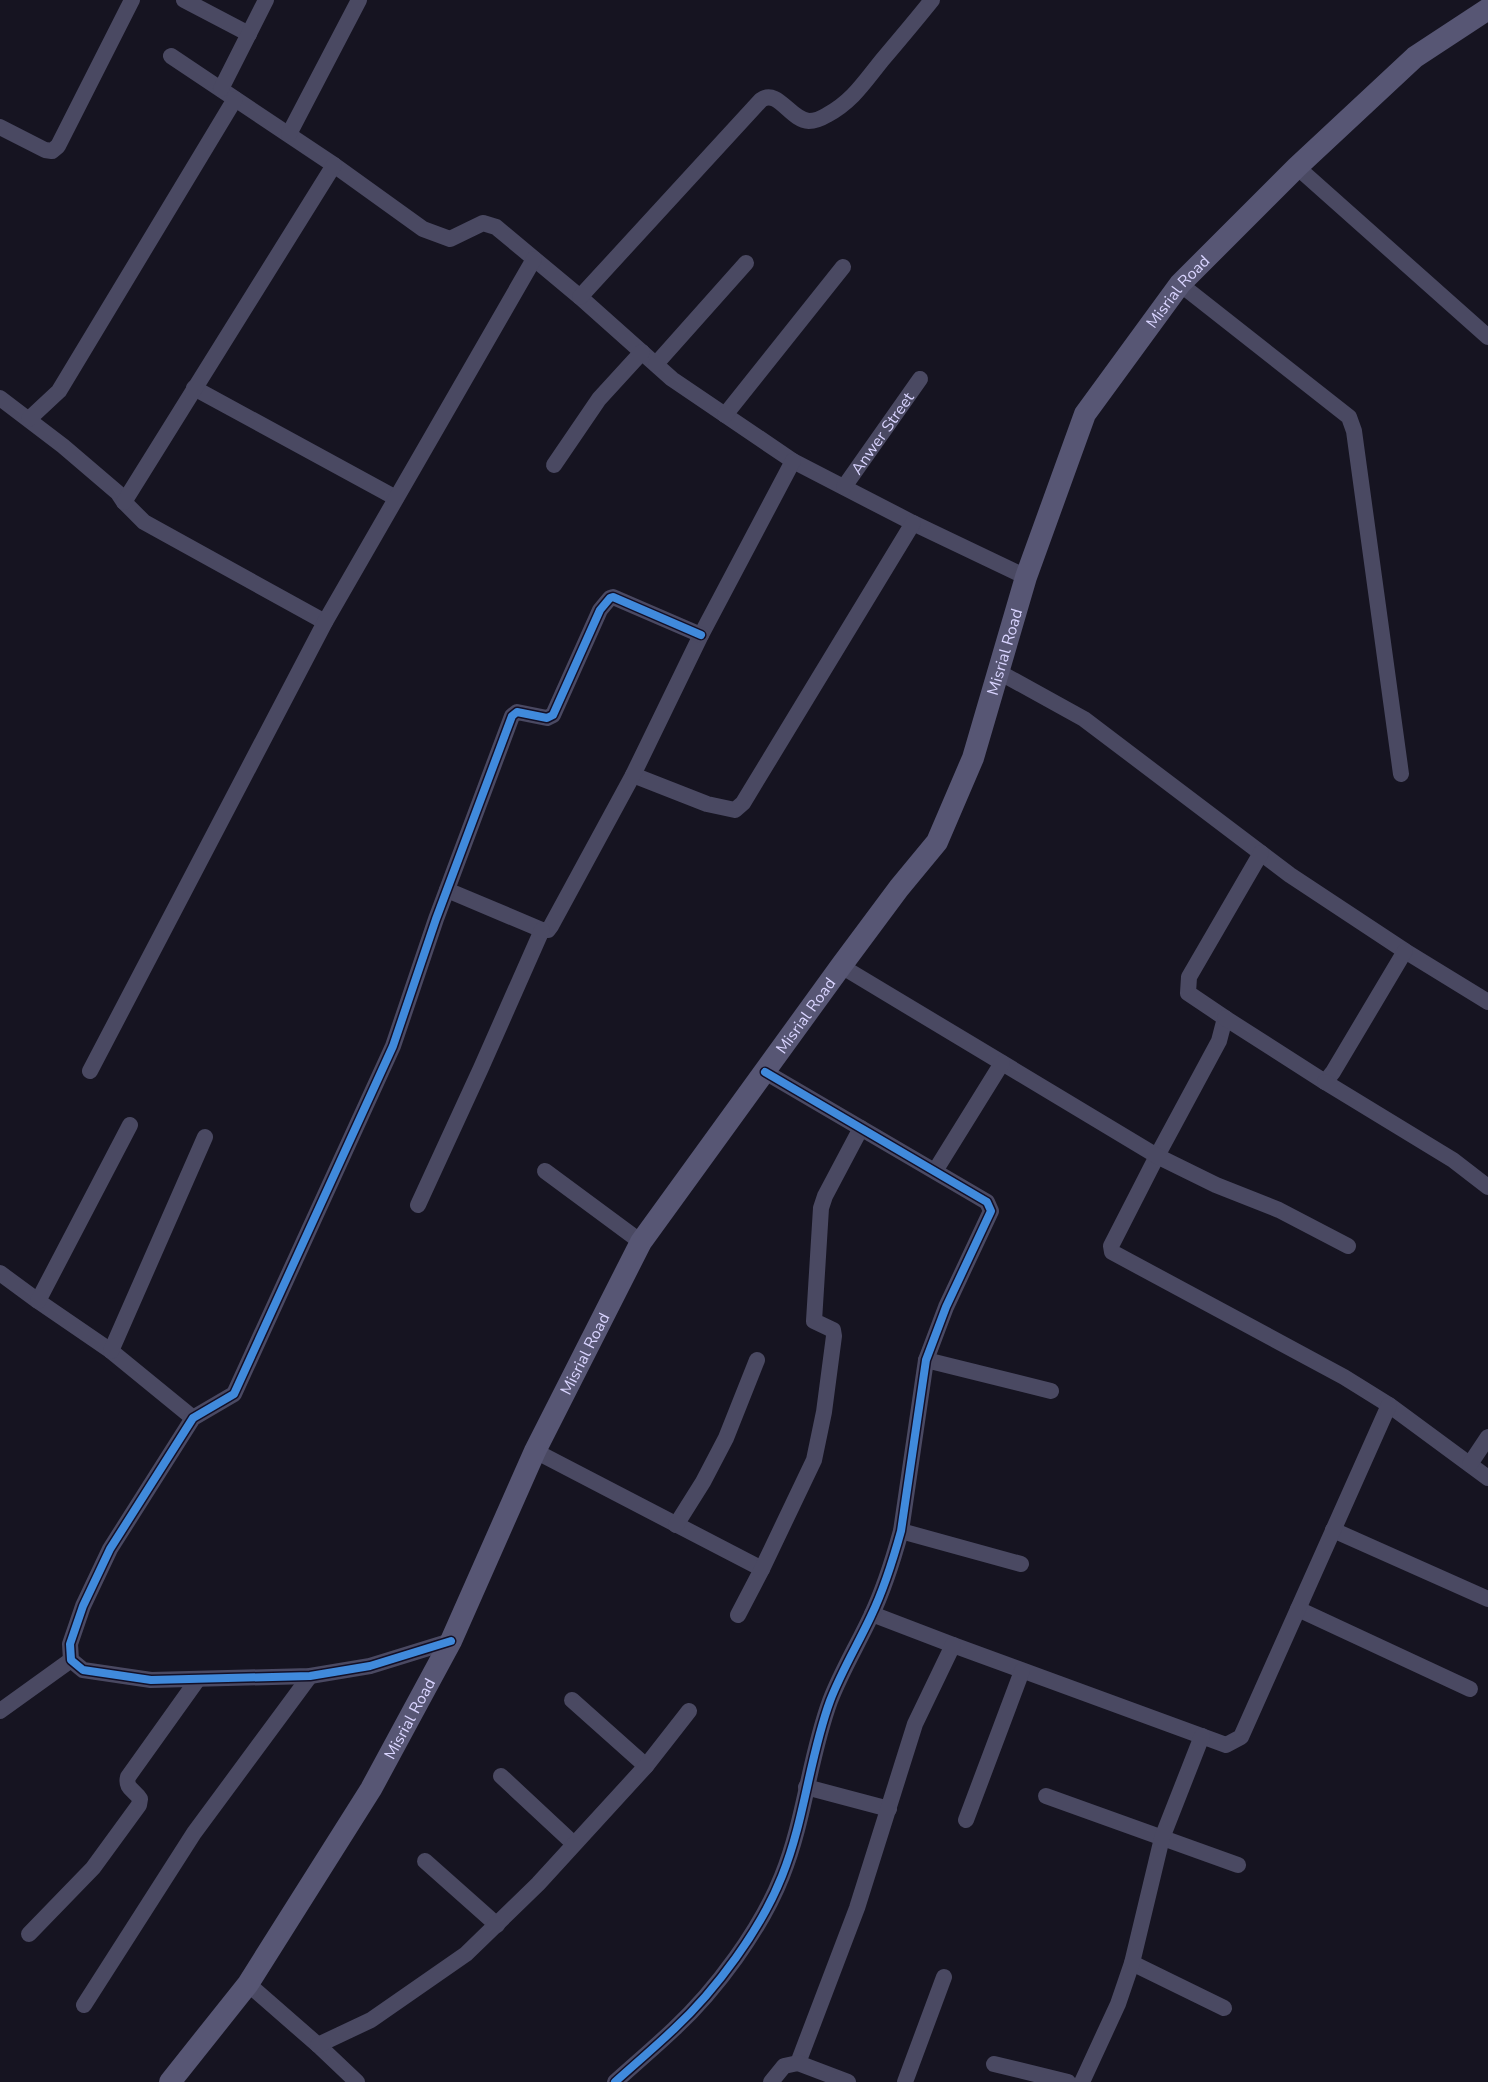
<svg xmlns="http://www.w3.org/2000/svg" width="1488" height="2082" font-family="'Nunito Sans',sans-serif">
	<style>
		.lines { fill: none; stroke-linecap: round; stroke-linejoin: round }
		.minor { stroke: #4a4962; stroke-width: 16 }
		.secondary { stroke: #575674; stroke-width: 22 }
		.cycleway-casing { stroke: #130f26; stroke-width: 11 }
		.cycleway { stroke: #408adc; stroke-width: 8 }
		.labels { text-anchor: middle; stroke-width: 5; stroke-linejoin: round; paint-order: stroke }
		.street-label { font-size: 16px; fill: #d9d4ff; stroke: #130f26 }
	</style>
	<rect width="100%" height="100%" fill="#161421"/>
	<g class="lines">
		<!-- minor -->
		<g class="minor">
			<path d="M184,0L249,34"/>
			<path d="M171,56L334,165L423,229L450,239L483,223L496,227L580,297L672,379L793,461L913,523L1026,577"/>
			<path d="M221,89L266,0"/>
			<path d="M0,127L45,150L52,151L58,146L132,0"/>
			<path d="M289,134L359,0"/>
			<path d="M1297,167L1488,337"/>
			<path d="M1180,284L1349,417L1354,431L1401,774"/>
			<path d="M580,297L761,100C778,88 790,120 809,121C815,121 822,118 827,115C853,101 865,81 883,59C900,39 916,20 932,0"/>
			<path d="M656,364L746,263"/>
			<path d="M194,388L396,498"/>
			<path d="M0,398L63,446L118,493L124,502L144,522L325,622"/>
			<path d="M725,415L843,267"/>
			<path d="M29,419L59,391L235,99"/>
			<path d="M554,465L599,399L642,352"/>
			<path id="s1" d="M844,487L920,379"/>
			<path d="M124,502L334,165"/>
			<path d="M997,671L1084,719L1290,875L1405,951L1488,1002"/>
			<path d="M633,775L707,804L735,810L743,803L913,523"/>
			<path d="M1261,853L1189,977L1188,993L1225,1018L1219,1041L1157,1156L1111,1246L1112,1252L1344,1377L1389,1405L1488,1478"/>
			<path d="M447,890L542,930H548L551,926L633,775L701,635L793,461"/>
			<path d="M841,966L1157,1156L1216,1185L1279,1210L1348,1246"/>
			<path d="M1225,1018L1325,1082L1333,1072L1405,951"/>
			<path d="M90,1071L325,622L534,259"/>
			<path d="M1325,1082L1453,1160L1488,1187"/>
			<path d="M545,1171L641,1242"/>
			<path d="M935,1171L1002,1063"/>
			<path d="M418,1205L481,1068L542,930"/>
			<path d="M0,1273L38,1301L111,1351L193,1418"/>
			<path d="M38,1301L130,1125"/>
			<path d="M111,1351L205,1137"/>
			<path d="M926,1360L1051,1391"/>
			<path d="M535,1451L762,1569"/>
			<path d="M1470,1464L1488,1437"/>
			<path d="M676,1525L703,1482L726,1438L757,1360"/>
			<path d="M1333,1530L1488,1599"/>
			<path d="M901,1531L1021,1564"/>
			<path d="M1298,1609L1470,1689"/>
			<path d="M872,1614L953,1645L1226,1745L1241,1737L1389,1405"/>
			<path d="M738,1615L762,1569L814,1460L824,1412L834,1336L833,1330L814,1321L821,1208L825,1196L861,1128"/>
			<path d="M451,1641L370,1666L310,1676L151,1680L83,1670L71,1660L70,1644L83,1606L110,1549L193,1418L234,1394L393,1046L436,919L512,716L517,712L547,718L553,715L600,610L610,598L613,597L701,635"/>
			<path d="M572,1700L646,1766"/>
			<path d="M0,1711L71,1660"/>
			<path d="M501,1776L574,1844"/>
			<path d="M806,1787L889,1809"/>
			<path d="M1046,1796L1238,1865"/>
			<path d="M966,1820L1022,1671"/>
			<path d="M425,1861L497,1925"/>
			<path d="M29,1934L93,1868L139,1805L140,1799C135,1790 125,1789 128,1777L198,1679"/>
			<path d="M1132,1963L1224,2008"/>
			<path d="M248,1984L318,2045L357,2082"/>
			<path d="M84,2005L194,1833L310,1676"/>
			<path d="M318,2045L371,2020L466,1954L538,1884L646,1766L689,1711"/>
			<path d="M798,2063L857,1908L915,1724L953,1645"/>
			<path d="M994,2064L1068,2082"/>
			<path d="M615,2082C635,2064 655,2047 674,2029C716,1990 761,1929 782,1876C805,1819 809,1758 830,1701C841,1672 858,1644 871,1616C884,1589 893,1560 901,1531L926,1360L946,1307L991,1211L987,1202L765,1072"/>
			<path d="M771,2082L784,2066L798,2063L848,2082"/>
			<path d="M905,2082L944,1977"/>
			<path d="M1082,2082L1118,2004L1132,1963L1162,1838L1202,1736"/>
		</g>
		<!-- secondary -->
		<path class="secondary" id="s2" d="M170,2082L248,1984L371,1789L451,1641L535,1451L641,1242L841,966L899,888L937,842L973,758L1026,577L1085,414L1180,284L1297,167L1415,57L1488,9"/>
		<defs>
			<g id="cycleway">
				<path d="M451,1641L370,1666L310,1676L151,1680L83,1670L71,1660L70,1644L83,1606L110,1549L193,1418L234,1394L393,1046L436,919L512,716L517,712L547,718L553,715L600,610L610,598L613,597L701,635"/>
				<path d="M615,2082C635,2064 655,2047 674,2029C716,1990 761,1929 782,1876C805,1819 809,1758 830,1701C841,1672 858,1644 871,1616C884,1589 893,1560 901,1531L926,1360L946,1307L991,1211L987,1202L765,1072"/>
			</g>
		</defs>
		<!-- cycleway casing -->
		<use href="#cycleway" class="cycleway-casing"/>
		<!-- cycleway -->
		<use href="#cycleway" class="cycleway"/>
	</g>
	<g class="labels">
		<!-- street labels -->
		<g class="street-label">
			<text dy="6" stroke="none"><textPath href="#s2" startOffset="2071">Misrial Road</textPath></text>
			<text dy="6" stroke="none"><textPath href="#s1" startOffset="66">Anwer Street</textPath></text>
			<text dy="6" stroke="none"><textPath href="#s2" startOffset="1666">Misrial Road</textPath></text>
			<text dy="6" stroke="none"><textPath href="#s2" startOffset="1246">Misrial Road</textPath></text>
			<text dy="6" stroke="none"><textPath href="#s2" startOffset="841">Misrial Road</textPath></text>
			<text dy="6" stroke="none"><textPath href="#s2" startOffset="436">Misrial Road</textPath></text>
		</g>
	</g>
</svg>
